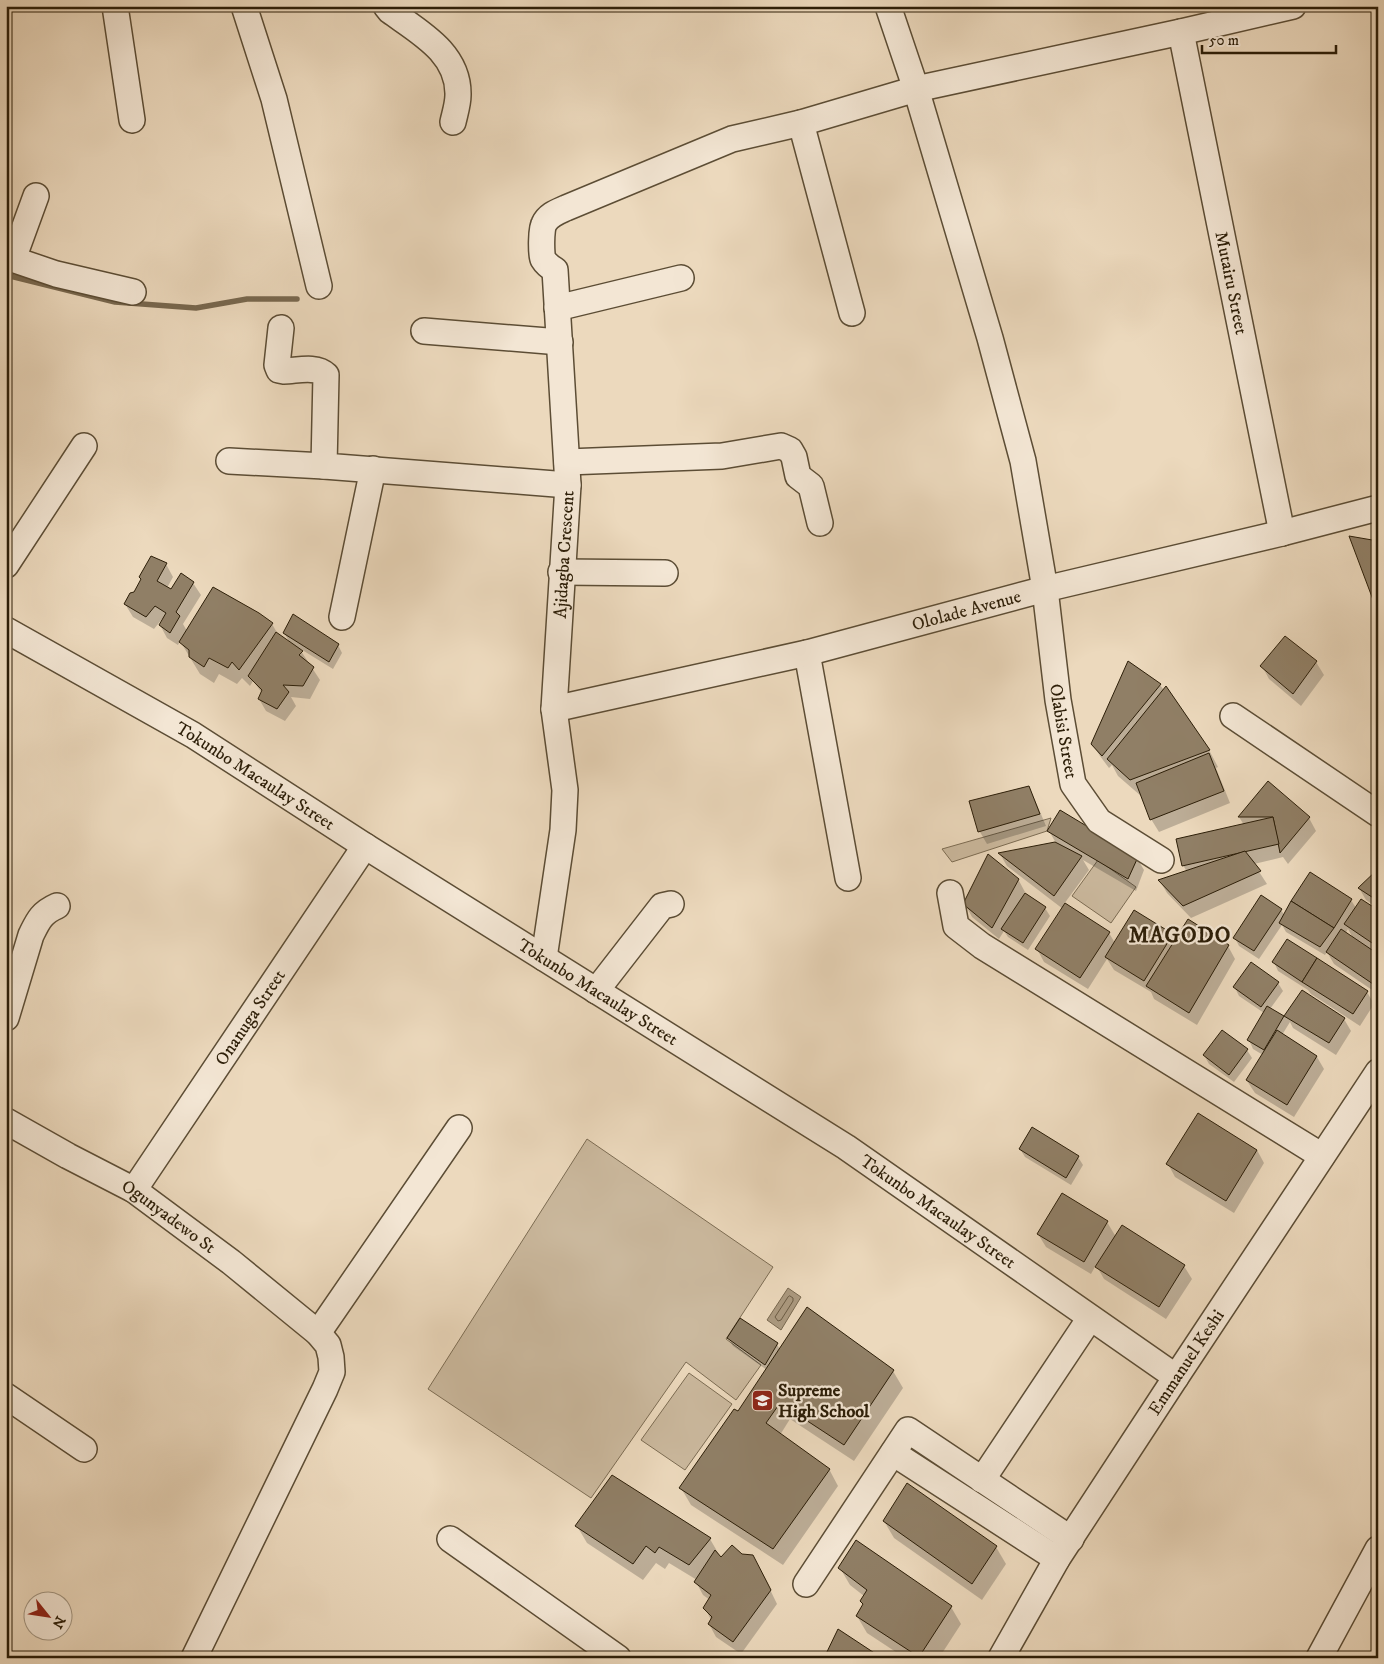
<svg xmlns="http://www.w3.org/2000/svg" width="1384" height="1664" font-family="'IM FELL DW Pica',serif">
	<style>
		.green { fill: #cbb99e; stroke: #7c6c53 }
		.water { fill: #ab997f; stroke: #78684f }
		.shadow { fill: #0003; fill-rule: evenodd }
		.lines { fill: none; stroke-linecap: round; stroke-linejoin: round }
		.shore { stroke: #6c5c44; stroke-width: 1 }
		.stream { stroke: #78684f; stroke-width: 5.5 }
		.building { fill: #907f66; stroke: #2c1e08 }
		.minor-casing { stroke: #5c4d35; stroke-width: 28 }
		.minor { stroke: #f3e6d4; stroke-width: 25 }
		.labels { text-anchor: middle; stroke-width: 4.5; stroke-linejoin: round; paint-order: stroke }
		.street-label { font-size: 18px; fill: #2c1e08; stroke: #f3e6d4 }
		.poi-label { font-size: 18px; font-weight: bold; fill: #2c1e08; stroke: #f3e6d4; text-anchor: start }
		.district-label { font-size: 22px; font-weight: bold; letter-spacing: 1px; fill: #2c1e08; stroke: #f3e6d4 }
	</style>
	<rect width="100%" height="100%" fill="#ecd9bd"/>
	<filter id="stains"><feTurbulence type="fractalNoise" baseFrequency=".004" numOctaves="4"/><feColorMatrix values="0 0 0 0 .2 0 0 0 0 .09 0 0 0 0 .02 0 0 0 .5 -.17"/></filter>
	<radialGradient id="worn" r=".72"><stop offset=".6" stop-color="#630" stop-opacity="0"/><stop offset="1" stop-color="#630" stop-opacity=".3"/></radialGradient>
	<!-- green -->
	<g class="green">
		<path d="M1051,818L1047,831L952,862L942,849Z"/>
		<path d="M1098,860L1136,887L1111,923L1072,896Z"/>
		<path d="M587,1139L773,1267L726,1339L761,1365L736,1400L686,1362L591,1498L428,1389Z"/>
		<path d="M689,1373L732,1404L685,1470L641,1440Z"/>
	</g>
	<!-- water -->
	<path class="water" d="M788,1288L801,1297L781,1330L767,1320Z"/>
	<!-- shadow -->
	<g class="shadow">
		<path d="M166,564L173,577L167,588L171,591L193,583L201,595L183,624L187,631L272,624L279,636L291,644L284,633L338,645L342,653L333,669L299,648L320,680L310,699L291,697L296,706L285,721L266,711L259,699L262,693L253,681L250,686L242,678L237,684L219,674L214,683L200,674L180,641L178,645L167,638L160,625L164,619H162L154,629L133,617L125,604L134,593Z"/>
		<path d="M1286,638L1316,662L1324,675L1301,706L1269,679L1262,666Z"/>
		<path d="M1160,685L1209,750L1218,767L1216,768L1230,803L1159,832L1151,819L1142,796H1141L1118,776L1112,765L1109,768L1100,756L1092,744Z"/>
		<path d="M1268,783L1309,818L1316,831L1288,864L1283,857L1254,864L1267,884L1191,918L1167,893L1160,881L1187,872L1183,865L1244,825L1239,817Z"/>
		<path d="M1028,787L1035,800L1046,826L987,844L980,832L971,802Z"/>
		<path d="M1049,831L1137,858L1144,870L1136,891L1083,860L1089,870L1064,904L1109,933L1115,943L1172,935L1175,941L1228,946L1235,959L1197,1025L1154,999L1151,992L1114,970L1107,959L1088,989L1044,962L1037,949L1063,909L1007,866L1000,854L1056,843Z"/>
		<path d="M1378,871V908L1366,900L1359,888Z"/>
		<path d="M1018,879L1025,892L1024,894L1045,908L1050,916L1028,950L1008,937L1004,931L999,939L972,917L965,904Z"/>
		<path d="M1351,900L1356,908L1378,912V994L1334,964L1327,952L1325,955L1286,932L1282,925L1259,959L1239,946L1235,938L1281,910L1285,916ZM1348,929L1354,940L1345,934Z"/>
		<path d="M1274,962L1367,992L1374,1004L1360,1026L1311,994L1308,990L1278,971Z"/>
		<path d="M1278,983L1283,991L1270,1009L1285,1017L1302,992L1344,1019L1351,1031L1336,1055L1293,1028L1290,1022L1282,1035L1317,1057L1324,1069L1294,1117L1255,1093L1247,1081L1263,1055L1253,1049L1249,1040L1264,1013L1239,996L1235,988Z"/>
		<path d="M1247,1050L1252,1058L1234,1082L1209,1064L1204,1055Z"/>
		<path d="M1020,1149L1078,1157L1083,1165L1071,1185L1025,1157Z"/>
		<path d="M1257,1150L1264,1163L1234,1213L1175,1177L1168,1164Z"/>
		<path d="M1107,1222L1116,1237L1184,1266L1192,1279L1166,1319L1104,1279L1096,1265L1091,1274L1046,1247L1038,1234Z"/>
		<path d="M807,1309L893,1371L903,1388L854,1461L790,1419L780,1435L829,1469L838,1486L783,1565L691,1505L681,1488L739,1412L767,1370L733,1346L728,1338L777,1344L780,1350Z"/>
		<path d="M612,1476L710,1539L721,1558L760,1569L777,1604L741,1654L716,1637L709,1624L711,1620L705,1608L710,1600L703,1595L696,1582L697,1580L669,1563L665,1569L656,1563L643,1580L587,1543L577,1526Z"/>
		<path d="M884,1521L996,1547L1006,1564L982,1600L894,1538Z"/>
		<path d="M857,1542L951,1607L961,1624L939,1658H905L867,1633L857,1616L864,1605V1596L850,1585L840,1568Z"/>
	</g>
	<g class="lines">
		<!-- shore -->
		<path class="shore" d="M790,1296L793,1298V1301L781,1320L778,1321L775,1317L788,1297Z"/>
		<!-- stream -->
		<path class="stream" d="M6,275L115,302L196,308L247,299H297"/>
	</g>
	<!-- building -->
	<g class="building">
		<path d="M1349,536L1378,541V613Z"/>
		<path d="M151,556L167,563L157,581L171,589L181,573L194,582L176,612L180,616L170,633L159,625L166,613L155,606L146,617L124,604L130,593L134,592L141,579L139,577Z"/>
		<path d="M213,587L259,613L273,623L239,670L232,662L228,668L209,658L204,667L189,657V650L179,642Z"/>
		<path d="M293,614L339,644L329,662L283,633Z"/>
		<path d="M276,632L303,651L299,655L314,667L303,686L283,685L289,692L277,709L258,699L262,690L248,676Z"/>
		<path d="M1285,636L1317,661L1293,694L1260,666Z"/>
		<path d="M1128,661L1161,684L1102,756L1091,744Z"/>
		<path d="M1166,686L1210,750L1130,780L1107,759Z"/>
		<path d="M1209,753L1224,791L1150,820L1136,783Z"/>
		<path d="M1268,781L1310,817L1280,853L1273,817H1238Z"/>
		<path d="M1029,786L1040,814L978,832L969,801Z"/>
		<path d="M1060,810L1138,857L1128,879L1047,831Z"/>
		<path d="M1273,817L1279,844L1182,866L1176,839Z"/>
		<path d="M1055,842L1082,856L1054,896L998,853Z"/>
		<path d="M1245,851L1261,871L1183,906L1158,880Z"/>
		<path d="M988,854L1019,879L992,928L963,904Z"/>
		<path d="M1378,869V901L1358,888Z"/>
		<path d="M1310,872L1352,899L1334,928L1291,901Z"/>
		<path d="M1025,893L1046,907L1023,943L1001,929Z"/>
		<path d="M1261,895L1282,909L1254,951L1233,938Z"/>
		<path d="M1361,899L1378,910V947L1344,924Z"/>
		<path d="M1291,901L1334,928L1320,947L1279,923Z"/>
		<path d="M1065,903L1110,932L1080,978L1035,949Z"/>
		<path d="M1134,910L1173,934L1144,981L1105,957Z"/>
		<path d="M1188,919L1229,945L1189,1013L1146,986Z"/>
		<path d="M1341,929L1378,954V977L1373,984L1326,952Z"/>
		<path d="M1287,939L1317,958L1302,982L1272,962Z"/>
		<path d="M1317,958L1368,991L1353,1014L1302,982Z"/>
		<path d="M1251,962L1279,982L1261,1007L1233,987Z"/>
		<path d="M1302,990L1345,1018L1329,1043L1284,1016Z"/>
		<path d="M1267,1006L1284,1016L1264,1050L1247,1040Z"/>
		<path d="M1222,1030L1248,1049L1229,1075L1203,1055Z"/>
		<path d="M1277,1030L1317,1056L1287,1105L1246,1080Z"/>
		<path d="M1198,1113L1257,1150L1226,1201L1166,1164Z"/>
		<path d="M1032,1127L1079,1156L1066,1178L1019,1149Z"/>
		<path d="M1062,1193L1108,1221L1084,1262L1037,1234Z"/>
		<path d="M1122,1225L1185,1265L1159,1307L1095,1267Z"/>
		<path d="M807,1307L894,1370L844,1445L780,1403L766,1423L830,1469L773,1549L679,1488L734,1409L738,1411Z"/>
		<path d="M740,1318L778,1343L765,1365L727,1338Z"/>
		<path d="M612,1475L711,1538L689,1565L659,1547L655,1553L646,1546L633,1564L575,1526Z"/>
		<path d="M907,1483L997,1546L972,1584L883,1521Z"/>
		<path d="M856,1540L952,1606L919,1657L856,1616L863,1604L860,1601L867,1590L838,1568Z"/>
		<path d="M732,1545L742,1554L753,1555L771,1590L733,1642L708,1624L712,1617L703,1608L711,1595L694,1582L715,1550L721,1557Z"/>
		<path d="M838,1629L882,1658H824Z"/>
	</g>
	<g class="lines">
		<defs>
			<g id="minor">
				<path d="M115,6L132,120"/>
				<path d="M244,6L274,99L319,286"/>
				<path d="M386,6L390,11C419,32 459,53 458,95C458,104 455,113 453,122"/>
				<path id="s1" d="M888,6L916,89L990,338L1023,461L1045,589L1058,700L1073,784L1099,821L1161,860"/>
				<path id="s2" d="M1181,32L1282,533"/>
				<path d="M801,123L852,313"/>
				<path d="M6,257L56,274L133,292"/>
				<path d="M13,259L36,196"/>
				<path d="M557,308L681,278"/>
				<path d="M281,328L277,365L279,370L284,371C296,371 316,365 326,375L324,466L568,485"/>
				<path d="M424,331L560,342"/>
				<path d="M229,461L324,466"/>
				<path d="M567,462L722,456L781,446L790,450L794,457L798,476L811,486L820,523"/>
				<path d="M6,565L84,446"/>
				<path d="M561,572L665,573"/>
				<path d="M342,617L373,469"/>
				<path id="s3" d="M6,630L193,735L365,846L846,1147L1176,1377"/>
				<path d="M807,653L848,878"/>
				<path id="s4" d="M554,709L807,653L1045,589L1282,533L1378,508"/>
				<path d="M1233,716L1378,814"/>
				<path d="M950,893L956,926L982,946L1322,1156"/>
				<path id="s5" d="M544,958L563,830L565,790L554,709L568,485L555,270C550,267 546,264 543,259C541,255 541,228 544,224C548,215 557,212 566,208L732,139L801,123L916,89L1181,32L1293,6"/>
				<path d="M596,991L662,906L671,904"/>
				<path d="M6,1018L31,935C38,921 41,913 57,906"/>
				<path id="s6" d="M6,1121L68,1156L134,1190L231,1262L318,1333L328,1345L331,1357L332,1372L325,1389L194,1658"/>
				<path id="s7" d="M134,1190L365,846"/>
				<path d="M318,1333L459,1128"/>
				<path d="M6,1396L84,1449"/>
				<path d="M893,1453L1057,1559"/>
				<path d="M982,1480L1090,1318"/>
				<path d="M450,1539L618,1658"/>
				<path d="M806,1584L908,1430L1071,1539"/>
				<path id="s8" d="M1001,1658L1057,1559L1176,1377L1378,1072"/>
				<path d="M1319,1658L1378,1549"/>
			</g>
		</defs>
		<!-- minor casing -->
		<use href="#minor" class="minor-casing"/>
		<!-- minor -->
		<use href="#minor" class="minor"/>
	</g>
	<!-- icons -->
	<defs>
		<symbol id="school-square" viewBox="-11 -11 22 22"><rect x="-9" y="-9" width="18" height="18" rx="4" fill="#8f2418" stroke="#f3e6d4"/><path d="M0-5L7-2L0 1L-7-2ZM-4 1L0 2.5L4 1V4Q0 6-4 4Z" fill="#fff"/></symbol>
	</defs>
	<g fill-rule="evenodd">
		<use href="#school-square" x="750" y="1388" width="25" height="25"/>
	</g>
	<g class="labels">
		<!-- street labels -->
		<g class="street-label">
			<text dy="6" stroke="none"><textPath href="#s2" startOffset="256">Mutairu Street</textPath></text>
			<text dy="6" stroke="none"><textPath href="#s5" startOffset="406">Ajidagba Crescent</textPath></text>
			<text dy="6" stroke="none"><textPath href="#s4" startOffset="424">Ololade Avenue</textPath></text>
			<text dy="6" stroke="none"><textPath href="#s1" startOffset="748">Olabisi Street</textPath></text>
			<text dy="6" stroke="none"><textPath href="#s3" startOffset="289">Tokunbo Macaulay Street</textPath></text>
			<text dy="6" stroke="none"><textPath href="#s3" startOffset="694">Tokunbo Macaulay Street</textPath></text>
			<text dy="6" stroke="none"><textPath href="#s7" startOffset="208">Onanuga Street</textPath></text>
			<text dy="6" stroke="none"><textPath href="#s3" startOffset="1099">Tokunbo Macaulay Street</textPath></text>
			<text dy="6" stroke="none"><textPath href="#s6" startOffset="189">Ogunyadewo St</textPath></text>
			<text dy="6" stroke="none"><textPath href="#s8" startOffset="349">Emmanuel Keshi</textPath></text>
		</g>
		<!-- poi labels -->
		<g class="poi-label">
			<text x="778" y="1396">Supreme<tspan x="778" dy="21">High School</tspan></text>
		</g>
		<!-- district labels -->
		<g class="district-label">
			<text x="1180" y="942">MAGODO</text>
		</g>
	</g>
	<!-- margin -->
	<rect width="1384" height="1664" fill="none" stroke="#ecd9bd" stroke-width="25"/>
	<rect x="8" y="8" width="1369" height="1649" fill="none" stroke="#2c1e08" stroke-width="2.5"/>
	<rect x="12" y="12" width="1359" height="1639" fill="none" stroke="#2c1e08"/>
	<!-- north arrow -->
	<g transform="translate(48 1616) rotate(120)"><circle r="24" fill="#f3e6d4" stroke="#a39682"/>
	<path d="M0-4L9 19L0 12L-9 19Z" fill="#8f2418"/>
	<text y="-8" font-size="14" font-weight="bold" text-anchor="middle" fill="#2c1e08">N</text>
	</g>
	<!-- scale -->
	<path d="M1202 45v8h134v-8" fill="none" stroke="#2c1e08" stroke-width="2.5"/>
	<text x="1209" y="45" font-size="15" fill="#2c1e08" stroke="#f3e6d4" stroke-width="4" paint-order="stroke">50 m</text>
	<rect width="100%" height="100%" filter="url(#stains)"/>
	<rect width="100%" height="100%" fill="url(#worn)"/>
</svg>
